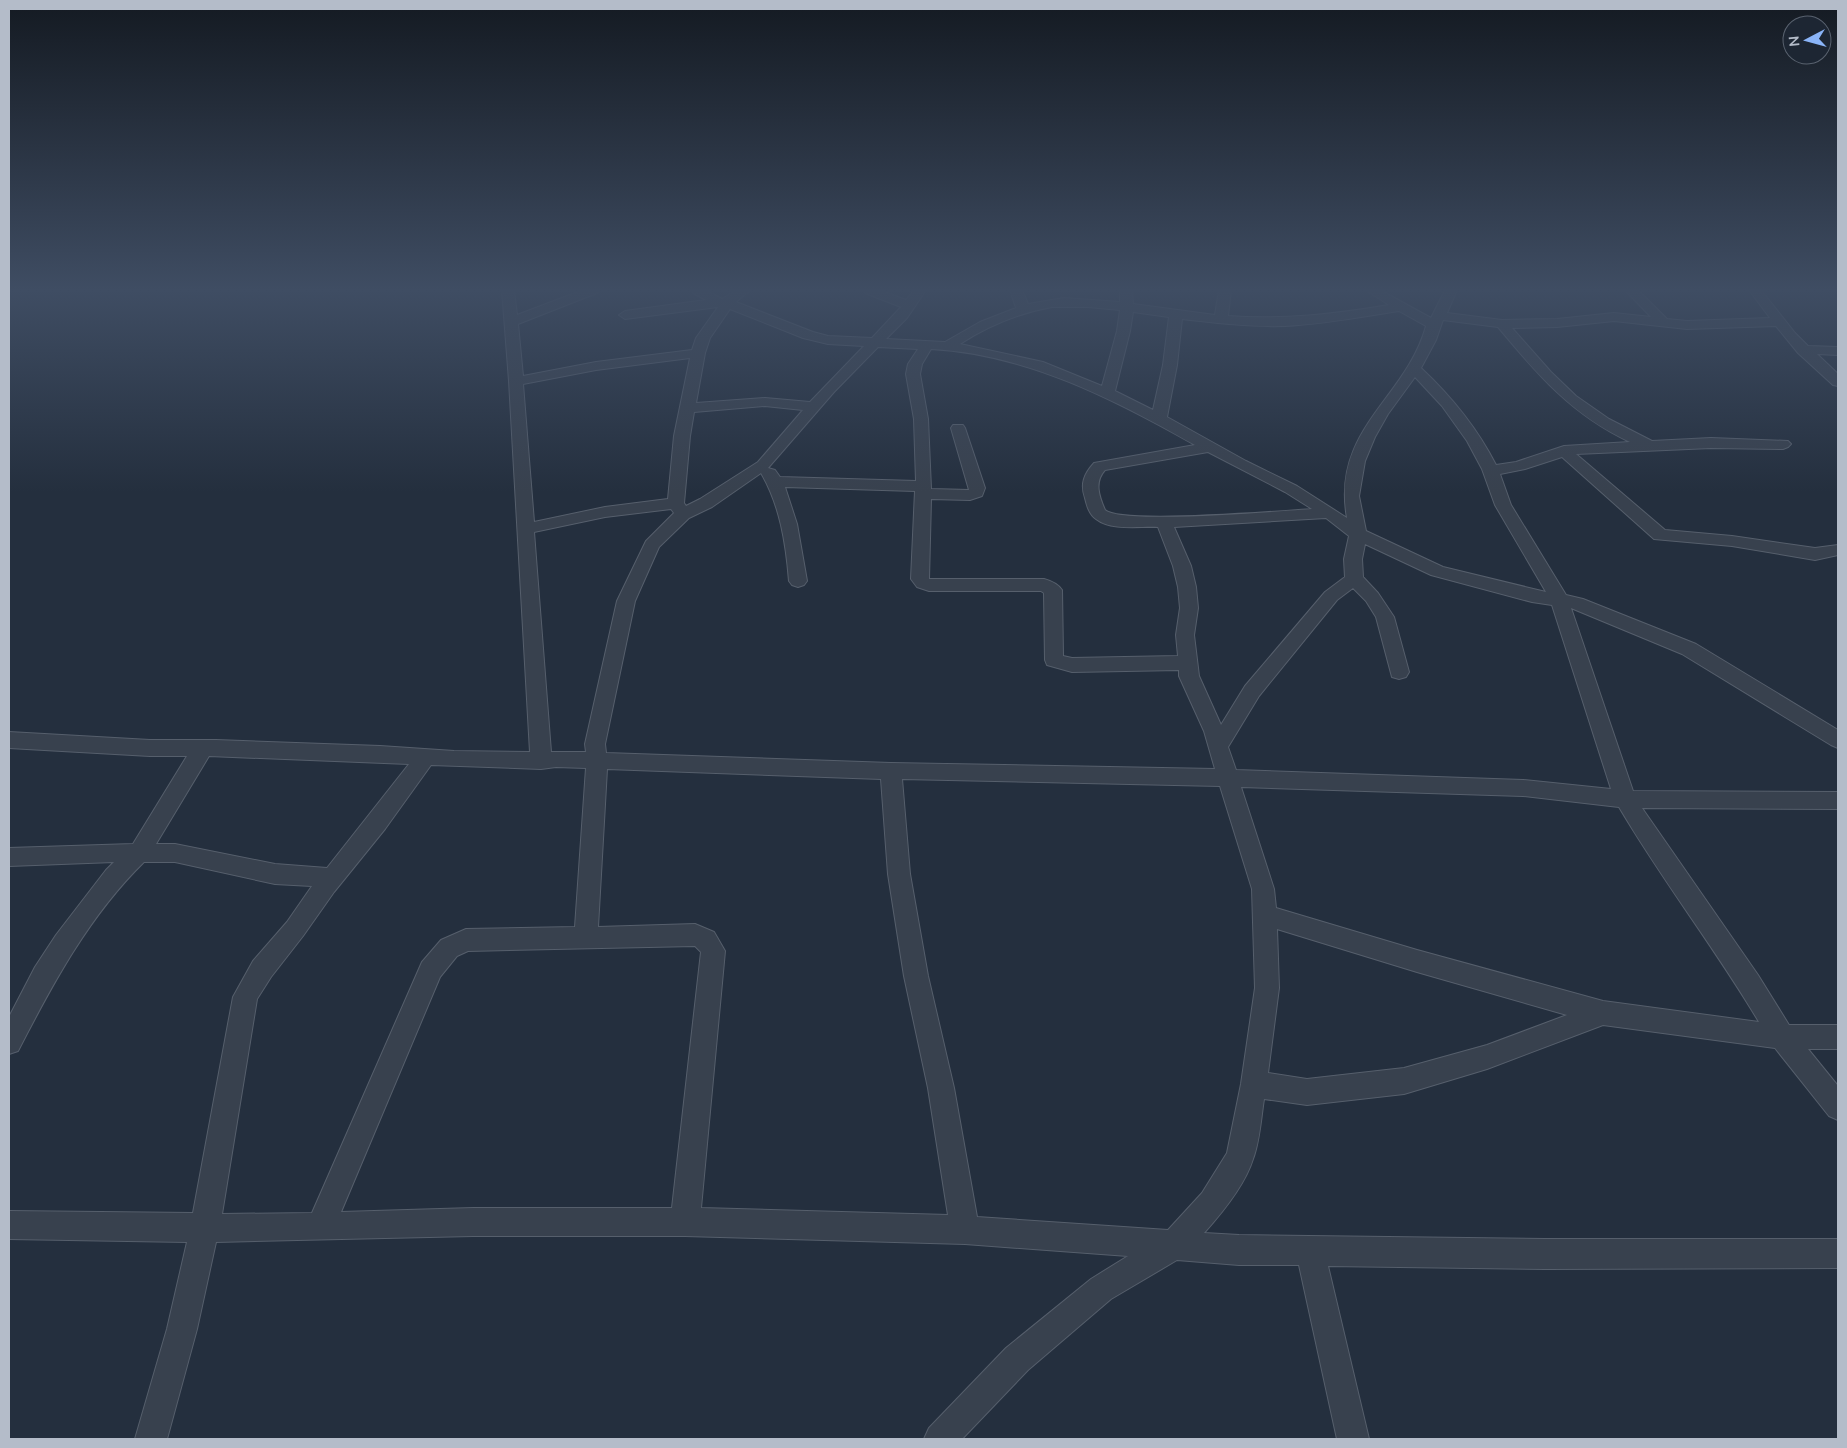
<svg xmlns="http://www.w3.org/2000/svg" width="1847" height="1448" font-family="Mulish,sans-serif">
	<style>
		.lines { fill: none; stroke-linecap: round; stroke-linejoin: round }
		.street-casing { stroke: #565f6c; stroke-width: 2 }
		.street { fill: #38414e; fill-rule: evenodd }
	</style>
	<rect width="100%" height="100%" fill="#242f3e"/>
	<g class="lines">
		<defs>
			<path id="street" d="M502,290H514L517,315L583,290H599L597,293L518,324L523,376L596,362L692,350L696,338L718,307L625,319L619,315L625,311L706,300L693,293L691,290H705L722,299L737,290H750L736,302L813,332L828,336L872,338L901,307L865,293L863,290H879L906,300L914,290H926L907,318L886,339L945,342L980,322L1016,308L1010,290H1022L1028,304L1064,298L1120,302V290H1132L1133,304L1215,315L1219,290H1231L1228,316C1283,320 1335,314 1389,305L1366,290H1380L1431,318L1445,290H1457L1447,313L1502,320L1557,319L1614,313L1651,317L1625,290H1638L1667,319L1687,321L1770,318L1749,290H1761L1795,333L1808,346L1838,347V355L1817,354L1838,374V386L1833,385L1798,353L1776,326L1687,329L1614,321L1557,327L1512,328L1551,372L1576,396L1609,419L1652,441L1711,438L1788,441L1791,444L1788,447L1783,449L1711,448L1576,454L1665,530L1732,536L1815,548L1838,545V555L1815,560L1732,546L1654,539L1562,457L1525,469L1500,474L1511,505L1566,595L1583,599L1696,644L1838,730V748L1831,745L1682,654L1571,608L1633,791L1838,792V809L1642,808L1758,975L1789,1025H1838V1049H1808L1838,1086V1120L1829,1116L1775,1048L1603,1025L1487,1069L1404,1094L1307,1105L1264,1099C1261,1118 1260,1140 1253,1159C1245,1185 1222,1213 1204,1233L1239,1235L1545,1239H1838V1268L1545,1269L1328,1266L1369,1439H1337L1299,1265H1239L1177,1260L1111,1299L1028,1370L962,1439H924L929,1428L1006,1348L1091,1279L1128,1256L965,1244L685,1236H473L216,1242L197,1329L167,1439H135L167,1329L187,1242L9,1239V1211L193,1213L233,997L253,961L287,922L312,886L275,884L175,862H144C89,916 53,983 18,1051L9,1054V1017L35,967L56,935L106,870L114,862L9,866V848L133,844L187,756H150L9,748V732L150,740H216L380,746L454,751L530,752L509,381ZM1052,307H1088L1120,310L1117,331L1102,386L1043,362L960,344C988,326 1019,313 1052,307ZM730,309L803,338L828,344L864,346L810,402L765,398L696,403L705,353L710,338ZM1399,311L1426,326C1406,399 1331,429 1347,518L1297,486L1246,461L1167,417L1177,365L1182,319C1216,323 1251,327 1285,326C1324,324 1361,317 1399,311ZM1133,312L1169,317L1163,365L1153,410L1115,391L1130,331ZM1443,320L1498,327C1538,375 1572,415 1630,442L1564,446L1516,462L1496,465C1477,428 1452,397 1421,368L1436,340ZM878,347L918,349L908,364L906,374L914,419L916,481L780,477L775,470L768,468L834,392ZM931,349C1026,354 1114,399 1195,445L1094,463C1084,474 1080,484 1085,498C1087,506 1089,514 1096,519C1111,531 1140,526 1158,527L1173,566L1178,587L1180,608L1176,635L1178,656L1072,658L1063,656L1062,590C1058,584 1051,581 1044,579H929L931,499L970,500L982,496L985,488L965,428L963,425H953L951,428L969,490L931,489L928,419L920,374L922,364ZM690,358L674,436L668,499L605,507L534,522L523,384L596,370ZM1415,377L1442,406L1467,441L1482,469L1495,505L1546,592L1443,567L1366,531L1359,496L1365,461L1375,437L1388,414ZM765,406L803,410L758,462L700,499L686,506L684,503L690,436L694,412ZM1208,452L1285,492L1312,509C1281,511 1122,525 1105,510C1099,496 1094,482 1105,470ZM761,473C780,505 786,544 789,581L792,585L798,587L804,585L807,581L797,524L785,487L915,491L911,579L917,587L929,591H1041L1044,593L1045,660L1047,665L1072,672L1179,670V676L1204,731L1215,769L891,763L606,753L605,744L635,601L659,547L689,518L712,507ZM671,509L674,513L646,541L617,601L585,744L586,752H551L534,532L605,517ZM1326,518L1349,536L1344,559L1345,577L1325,592L1245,686L1221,725L1199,676L1194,635L1198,608L1196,587L1191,566L1174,527ZM1365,544L1431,575L1532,602L1552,605L1611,789L1523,780L1236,770L1228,747L1259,696L1337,600L1353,588L1366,601L1376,617L1392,677L1399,679L1406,677L1409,672L1394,617L1378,593L1363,577L1362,559ZM209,756L409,764L327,868L275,864L175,844H156ZM431,765L541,769L556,767L586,768L575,927L466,929L441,940L422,962L312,1213L222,1214L257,999L271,977L303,936L334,892L385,829ZM607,769L881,779L888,874L904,976L928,1088L948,1215L701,1208L725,951L714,932L695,924L598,927ZM902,779L1220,786L1252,889L1255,988L1241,1084L1227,1153L1202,1193L1168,1230L977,1217L954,1088L928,976L910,874ZM1241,787L1523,796L1619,807C1662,880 1715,948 1759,1022L1603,1001L1417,950L1276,908L1274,889ZM1277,929L1417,972L1567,1015L1487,1045L1404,1068L1307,1079L1268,1073L1279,988ZM695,946L701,952L672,1208H473L341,1212L440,977L457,956L468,951Z"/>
		</defs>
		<!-- street casing -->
		<use href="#street" class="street-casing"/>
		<!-- street -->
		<use href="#street" class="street"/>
	</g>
	<!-- sky -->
	<linearGradient id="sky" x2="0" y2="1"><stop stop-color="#141a22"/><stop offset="0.59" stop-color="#3f4d63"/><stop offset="1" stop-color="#3f4d63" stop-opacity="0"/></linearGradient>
	<rect width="1847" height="492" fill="url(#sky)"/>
	<!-- border -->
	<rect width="1847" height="1448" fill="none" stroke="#b4bcc9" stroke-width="20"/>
	<!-- north arrow -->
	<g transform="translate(1807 40) rotate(264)"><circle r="24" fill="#1d2633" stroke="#59626f"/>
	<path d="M0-4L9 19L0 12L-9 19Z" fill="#8ab4f8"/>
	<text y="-8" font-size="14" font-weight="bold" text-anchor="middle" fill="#b4bcc9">N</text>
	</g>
</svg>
